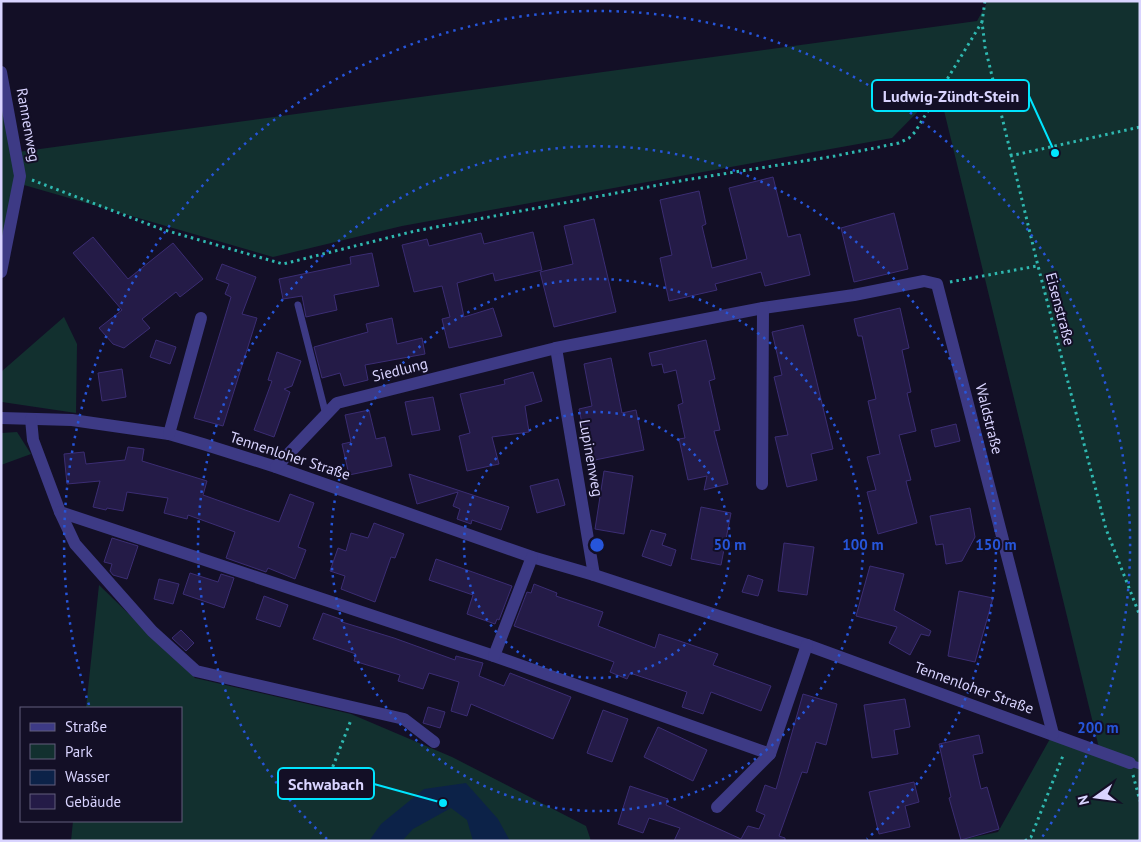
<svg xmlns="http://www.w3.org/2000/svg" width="1141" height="842" font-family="'PT Sans',sans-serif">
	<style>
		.green { fill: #12302f }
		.water { fill: #0c2248 }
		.building { fill: #241b47; stroke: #3b2d73 }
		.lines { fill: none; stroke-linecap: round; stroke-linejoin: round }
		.path { stroke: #2fb8b0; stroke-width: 3; stroke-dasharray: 2.5 4; stroke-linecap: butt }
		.service { stroke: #3d3a85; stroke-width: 7 }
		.minor { stroke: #3d3a85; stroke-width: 12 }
		.ring { fill: none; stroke: #2655da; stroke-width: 2.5; stroke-dasharray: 2.5 5 }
		.labels { text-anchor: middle; stroke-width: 4; stroke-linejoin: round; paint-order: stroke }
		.street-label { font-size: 15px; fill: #d9d4ff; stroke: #130f26 }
		.centre { fill: #2655da; stroke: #130f26; stroke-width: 2.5 }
		.ring-label { font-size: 15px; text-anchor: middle; font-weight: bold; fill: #2655da; stroke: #130f26; stroke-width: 4; stroke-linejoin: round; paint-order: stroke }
		.leader { fill: none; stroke: #00e5ff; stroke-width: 2 }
		.callout-dot { fill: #00e5ff; stroke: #130f26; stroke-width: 2 }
		.callout { fill: #130f26; stroke: #00e5ff; stroke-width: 2 }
		.callout-label { font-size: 16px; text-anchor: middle; font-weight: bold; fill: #d9d4ff }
	</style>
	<rect width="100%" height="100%" fill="#130f26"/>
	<!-- green -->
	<g class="green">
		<path d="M988,1H1140V841H956L998,832L1051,737L1100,752L939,90L892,138L402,226L273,257L17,183L1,254V83L18,152L977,21Z"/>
		<path d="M64,317L77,344L76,413L2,402L1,372Z"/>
		<path d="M17,432L31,454L1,465V433Z"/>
		<path d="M99,585L195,678L351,714L452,757L586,826L591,841H71L73,821H181V708H86Z"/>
	</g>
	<!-- water -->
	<path class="water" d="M466,783L498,819L510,841H473L467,820L451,808L413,829L402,841H369L381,824L424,789Z"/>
	<!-- building -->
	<g class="building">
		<path d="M773,177L788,237L800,234L810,275L765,286L761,272L715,284L717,290L669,301L660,258L672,255L660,200L699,191L706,224L702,226L712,268L747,259L729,188Z"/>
		<path d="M894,213L908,269L854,282L841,228Z"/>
		<path d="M594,219L616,312L554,327L540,272L573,264L564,226Z"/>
		<path d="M533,232L542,270L495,281L493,273L457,283L464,317L493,308L502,336L449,348L442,319L450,317L442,286L414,292L402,245L427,239L429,246L481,233L484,244Z"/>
		<path d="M93,237L128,279L173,243L203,279L180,297L176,292L142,319L150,328L124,348L113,344L99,328L122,310L73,253Z"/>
		<path d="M372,253L379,286L334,295L337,310L306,317L302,296L283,299L279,279L351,264L350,257Z"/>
		<path d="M222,264L256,277L242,314L257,318L223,426L194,418L231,297L225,294L229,284L216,279Z"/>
		<path d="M900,308L909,348L902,350L911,392L907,393L916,431L899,435L911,480L906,481L917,523L878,534L867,492L876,490L867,457L880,454L868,401L876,399L862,336H858L854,319Z"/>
		<path d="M392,318L397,344L422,338L425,354L365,365L368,380L344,386L340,373L322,378L314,347L368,332L366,324Z"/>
		<path d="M803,325L833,449L811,454L817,480L787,487L775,437L788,435L774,377L782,375L772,332Z"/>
		<path d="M156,340L176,347L170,364L150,357Z"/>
		<path d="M706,340L715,379L709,381L720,430L714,431L728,484L704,490L707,476L688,480L679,439L685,438L678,405L683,403L676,370L664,373L662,364L652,366L649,353Z"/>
		<path d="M277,352L301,361L292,386L284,389L290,392L274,437L254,430L272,381L268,380Z"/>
		<path d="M611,358L622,413L636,410L644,450L590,461L579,409L592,406L584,364Z"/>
		<path d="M122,369L126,397L102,401L98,373Z"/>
		<path d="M533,372L542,401L525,406L529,432L492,437L499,464L467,471L459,436L470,433L460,394L505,384L504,380Z"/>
		<path d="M433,397L440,430L412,435L405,402Z"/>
		<path d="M369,410L376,439L385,437L392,466L349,475L342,444L351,442L345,415Z"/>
		<path d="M956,424L960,441L935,447L931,430Z"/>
		<path d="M128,447L144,449L142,461L207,481L203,495L279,522L290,494L314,503L298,547L306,550L295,579L268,568L266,572L226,558L235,532L188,515L187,519L164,513L168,498L127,492L123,511L107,508L106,510L93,507L100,481L67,484L64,454L84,452L86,464L125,460Z"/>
		<path d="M604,471L633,476L624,534L595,529Z"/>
		<path d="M409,474L509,507L501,530L472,520L471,524L457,519L460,509L453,506L458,492L417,504Z"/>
		<path d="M558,479L565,505L537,513L530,486Z"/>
		<path d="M701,507L731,513L721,565L691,559Z"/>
		<path d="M970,508L975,537L962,561L946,564L943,544L936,545L930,516Z"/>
		<path d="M374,523L404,534L395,558L391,557L375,602L341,589L345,576L330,571L338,548L346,551L351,533L368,538Z"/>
		<path d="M651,530L666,534L662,545L676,550L671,566L642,556Z"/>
		<path d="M112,538L138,546L127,579L113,575L110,571L112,564L104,562Z"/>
		<path d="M784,543L814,547L807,595L778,591Z"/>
		<path d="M436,559L512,586L499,620L497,619L495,624L467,614L473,595L429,580Z"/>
		<path d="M870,566L904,574L894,610L931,631L929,636L921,634L910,655L889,643L897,627L856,616Z"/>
		<path d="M190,573L218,582L221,574L234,578L224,608L183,594Z"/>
		<path d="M748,575L763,580L758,596L742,592Z"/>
		<path d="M159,579L179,584L173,604L154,599Z"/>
		<path d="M534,584L557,593L556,596L603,612L598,626L655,648L659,634L718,654L713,665L771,686L761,711L711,692L703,714L682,707L687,692L630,673L627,679L610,672L614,662L514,626L527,592L531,593Z"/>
		<path d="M959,591L993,598L975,662L948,656Z"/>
		<path d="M264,596L288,605L280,627L256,619Z"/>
		<path d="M323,613L343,620L342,622L394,638L455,660L456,656L483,663L479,676L504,686L510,673L571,697L553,739L471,704L467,716L451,711L459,682L429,673L423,689L398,681L400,675L354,661L356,654L313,639Z"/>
		<path d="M181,630L194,643L186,651L172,638Z"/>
		<path d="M803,694L837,704L826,745L816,742L807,773L802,772L779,836L785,838V841H674L680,828L649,818L643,833L618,824L630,786L668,799L666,805L741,839L748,826L759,829L765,815L756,811L765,785L776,789Z"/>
		<path d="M905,699L910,727L894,730L898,754L872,758L864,705Z"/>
		<path d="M428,707L445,712L440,728L423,723Z"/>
		<path d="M603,710L628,719L612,762L587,753Z"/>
		<path d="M658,727L707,750L693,781L644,757Z"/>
		<path d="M979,735L983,753L973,755L981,789L987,787L999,829L961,840L949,798L951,797L939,744Z"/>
		<path d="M914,782L919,802L905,806L910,827L879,834L869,792Z"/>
	</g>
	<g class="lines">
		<!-- path -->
		<g class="path">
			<path d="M985,1L982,22L985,47L1038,266L1106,529L1140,616"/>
			<path d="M1010,156L1140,127"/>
			<path d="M32,180L161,229L283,264L415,231L685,180L835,156L899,143L909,138L915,132L982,22"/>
			<path d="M950,282L1037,266"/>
			<path d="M1133,775L1140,801"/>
			<path d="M328,779L351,720"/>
			<path d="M1025,841L1031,837L1064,753"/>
			<path d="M1139,841L1140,840"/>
		</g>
		<!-- service -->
		<g class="service">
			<path d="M298,305L326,415"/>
			<path d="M1130,763L1140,766"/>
		</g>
		<!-- minor -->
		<g class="minor">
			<path d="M1,72L20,176L1,272"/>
			<path d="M556,348L594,575"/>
			<path d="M1,418L72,420L169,434L203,444L276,467L532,557L594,575L807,645L1130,763"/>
			<path d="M31,419L33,440L60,512L494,656L770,754L807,645"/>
			<path d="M169,434L201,318"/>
			<path d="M276,467L337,403L556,348L763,308L854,295L924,281L937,284L1053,734"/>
			<path d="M762,484L763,308"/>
			<path d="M60,512L75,544L152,631L196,671L404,719L434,742"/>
			<path d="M494,656L532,557"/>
			<path d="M717,807L770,754"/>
		</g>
	</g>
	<!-- distance rings -->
	<g class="ring">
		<circle cx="597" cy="545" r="133"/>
		<circle cx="597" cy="545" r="266"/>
		<path d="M327 839A399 399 0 1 1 867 839"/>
		<path d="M89 705A533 533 0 1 1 1041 839"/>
	</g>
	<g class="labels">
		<!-- street labels -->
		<g class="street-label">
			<text transform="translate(28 125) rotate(80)" y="5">Rannenweg</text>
			<text transform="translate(1060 309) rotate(75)" y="5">Eisenstraße</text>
			<text transform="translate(400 370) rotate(-14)" y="5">Siedlung</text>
			<text transform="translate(989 419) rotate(76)" y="5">Waldstraße</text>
			<text transform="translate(290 456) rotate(18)" y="5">Tennenloher Straße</text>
			<text transform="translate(591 458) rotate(80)" y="5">Lupinenweg</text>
			<text transform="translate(974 688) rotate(20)" y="5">Tennenloher Straße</text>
		</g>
	</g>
	<circle cx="597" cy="545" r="8" class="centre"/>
	<g class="ring-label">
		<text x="730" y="550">50 m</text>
		<text x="863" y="550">100 m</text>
		<text x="996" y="550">150 m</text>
		<text x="1098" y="733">200 m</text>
	</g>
	<!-- callouts -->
	<path class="leader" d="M1055 153L1029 96M443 803L374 784"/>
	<g class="callout-dot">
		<circle cx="1055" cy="153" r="5"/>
		<circle cx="443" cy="803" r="5"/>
	</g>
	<g class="callout">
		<rect x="872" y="80" width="157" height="31" rx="5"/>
		<rect x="278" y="768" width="96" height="31" rx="5"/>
	</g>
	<g class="callout-label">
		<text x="951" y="102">Ludwig-Zündt-Stein</text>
		<text x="326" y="790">Schwabach</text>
	</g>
	<!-- border -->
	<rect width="1141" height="842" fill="none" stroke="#d9d4ff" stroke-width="5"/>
	<!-- legend -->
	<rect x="20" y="707" width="162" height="115" fill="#130f26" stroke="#625e7d"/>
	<rect x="30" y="723" width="25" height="8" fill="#3d3a85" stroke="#625e7d"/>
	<text x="65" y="732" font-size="15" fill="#d9d4ff">Straße</text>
	<rect x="30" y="744" width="25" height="15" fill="#12302f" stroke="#625e7d"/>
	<text x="65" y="757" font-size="15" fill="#d9d4ff">Park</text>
	<rect x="30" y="770" width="25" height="15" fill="#0c2248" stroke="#625e7d"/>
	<text x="65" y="782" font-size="15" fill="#d9d4ff">Wasser</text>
	<rect x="30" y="794" width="25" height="15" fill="#241b47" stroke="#625e7d"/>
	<text x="65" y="807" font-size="15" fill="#d9d4ff">Gebäude</text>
	<!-- north arrow -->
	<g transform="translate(1096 797) rotate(256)" stroke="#130f26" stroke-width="4" paint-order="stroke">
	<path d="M0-4L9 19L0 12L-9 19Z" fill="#d9d4ff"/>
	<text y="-8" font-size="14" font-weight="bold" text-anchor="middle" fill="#d9d4ff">N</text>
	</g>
</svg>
